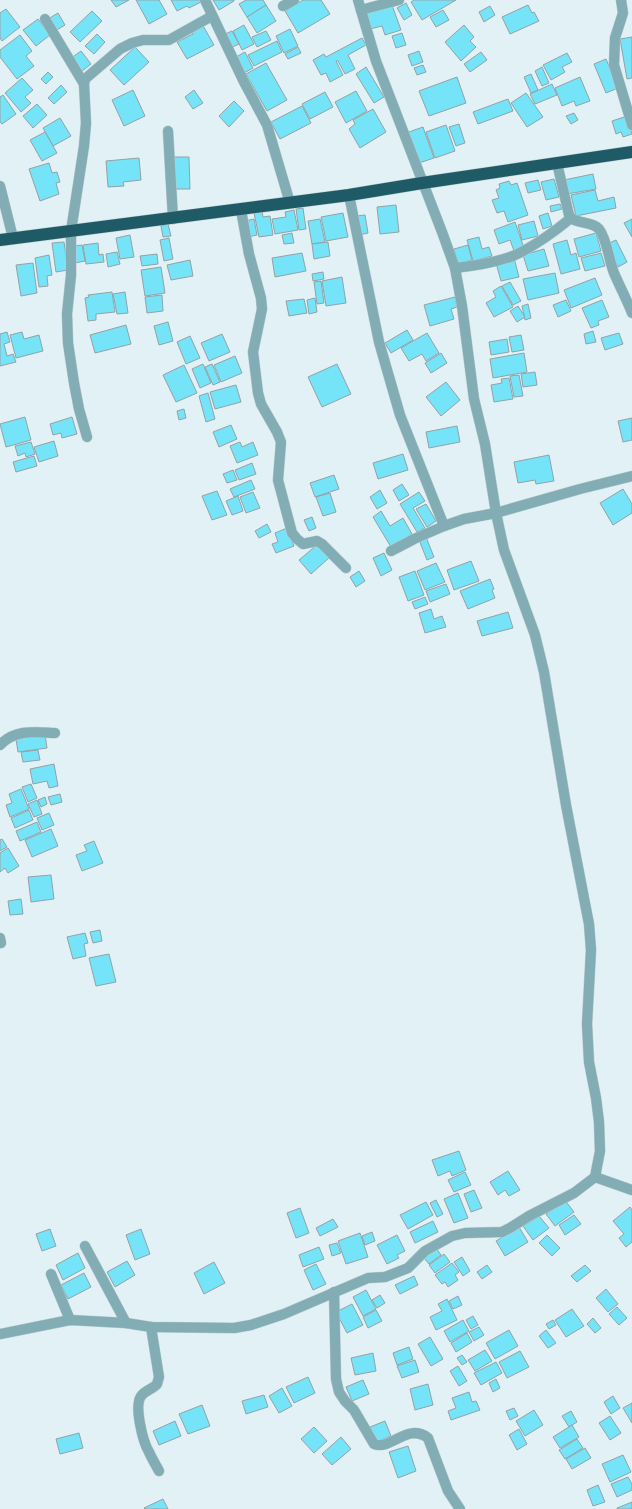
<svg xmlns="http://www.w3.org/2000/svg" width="632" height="1509" font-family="'Fira Sans Condensed',sans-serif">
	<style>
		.building { fill: #75e4f9; stroke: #93a2a5 }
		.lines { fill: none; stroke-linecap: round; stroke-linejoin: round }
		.street-casing { stroke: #becccf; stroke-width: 11 }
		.highway-casing { stroke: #becccf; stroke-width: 13 }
		.street { stroke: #82adb5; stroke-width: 10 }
		.highway { stroke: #1e5b66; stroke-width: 12 }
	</style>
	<rect width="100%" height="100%" fill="#e1f1f5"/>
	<!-- building -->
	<g class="building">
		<path d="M111,0H129L116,7Z"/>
		<path d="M136,0H159L167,14L149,24Z"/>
		<path d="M171,0H200L201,2L189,8L187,6L177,11Z"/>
		<path d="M213,0H234V1L219,10Z"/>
		<path d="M246,0H263L266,5L247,17L239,4Z"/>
		<path d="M303,0H321L330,14L298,33L285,11Z"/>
		<path d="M414,0H456L422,20L411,2Z"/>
		<path d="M406,3L412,15L404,20L397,8Z"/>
		<path d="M266,5L276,21L257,33L247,17Z"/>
		<path d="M392,5L401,30L385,35L382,26L370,29L365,14Z"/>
		<path d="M528,5L532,13L534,12L539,21L510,34L502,17Z"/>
		<path d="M490,6L495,15L484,22L479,12Z"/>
		<path d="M6,9L20,27L2,41L0,38V13Z"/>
		<path d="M443,10L449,20L436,27L430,17Z"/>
		<path d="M92,11L102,21L80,42L70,32Z"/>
		<path d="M58,13L65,25L55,31L48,19Z"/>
		<path d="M38,19L50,35L36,46L23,30Z"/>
		<path d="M202,24L214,45L187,59L177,42L193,34L191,30Z"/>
		<path d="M244,25L254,44L242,50L233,31Z"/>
		<path d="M464,25L474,37L470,41L476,47L461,61L445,42Z"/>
		<path d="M290,29L298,46L284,53L276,36Z"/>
		<path d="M232,31L239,44L230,48L223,35Z"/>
		<path d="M266,31L271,40L257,47L252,37Z"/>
		<path d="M402,33L406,45L396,48L392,36Z"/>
		<path d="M97,34L105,42L94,54L85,46Z"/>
		<path d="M20,35L32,51L26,56L34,66L17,79L0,57V50Z"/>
		<path d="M632,37V78L627,79L620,39Z"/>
		<path d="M362,38L366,45L348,55L355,69L345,74L338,61H336L343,75L330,82L326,73L321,75L313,60L324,54L326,57Z"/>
		<path d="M277,41L282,52L254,66L248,55Z"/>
		<path d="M135,47L149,62L124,85L110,70Z"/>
		<path d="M298,47L301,53L288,59L285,54Z"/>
		<path d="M81,51L91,64L81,72L70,59Z"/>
		<path d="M419,51L423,62L412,66L408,55Z"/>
		<path d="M245,52L253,68L244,73L236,57Z"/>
		<path d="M481,52L487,60L470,72L464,64Z"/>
		<path d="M567,53L572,62L562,67L565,72L551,80L543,65Z"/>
		<path d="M606,59L618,88L606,93L594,64Z"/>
		<path d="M266,63L287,100L267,111L246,74Z"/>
		<path d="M423,65L426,72L417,75L414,68Z"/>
		<path d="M366,67L384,97L374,103L356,74Z"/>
		<path d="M542,67L549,83L542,86L535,71Z"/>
		<path d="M48,72L53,77L46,84L41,79Z"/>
		<path d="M531,74L538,90L531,93L524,77Z"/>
		<path d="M457,77L466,103L429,116L419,91Z"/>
		<path d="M580,77L590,101L576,106L574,101L562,106L555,88Z"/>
		<path d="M22,78L33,90L25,97L31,103L21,112L5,93Z"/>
		<path d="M552,84L557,95L535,104L530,94Z"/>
		<path d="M61,85L67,92L54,104L48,98Z"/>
		<path d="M133,90L145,116L124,126L112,100Z"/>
		<path d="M194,90L203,103L193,109L185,97Z"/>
		<path d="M356,91L367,111L346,123L335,102Z"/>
		<path d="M325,92L333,107L310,119L302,104Z"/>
		<path d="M526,93L543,117L527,127L511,103Z"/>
		<path d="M3,95L16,114L2,124L0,122V97Z"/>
		<path d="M508,99L513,111L478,124L473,112Z"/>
		<path d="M234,101L244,111L229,127L219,116Z"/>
		<path d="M37,104L47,115L33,128L23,116Z"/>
		<path d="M302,106L311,123L280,139L271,122Z"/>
		<path d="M373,109L386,132L360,148L349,129L355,124L353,120Z"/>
		<path d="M574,113L578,120L571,124L566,116Z"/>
		<path d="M627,116L632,134L623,137L621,132L616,134L612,121Z"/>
		<path d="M60,118L71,136L53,146L43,128Z"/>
		<path d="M459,124L465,143L456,146L449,127Z"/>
		<path d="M446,125L455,151L435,158L426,132Z"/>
		<path d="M423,127L434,158L416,164L406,133Z"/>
		<path d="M45,132L57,153L42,161L30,140Z"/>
		<path d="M171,157H189L190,189H172Z"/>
		<path d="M139,158L141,180L123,182L124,186L108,187L106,161Z"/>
		<path d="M49,163L52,173L57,172L60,182L56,183L59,194L40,201L29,169Z"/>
		<path d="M593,174L596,189L567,194L564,180Z"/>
		<path d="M554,179L559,197L546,200L541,182Z"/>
		<path d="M538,180L541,190L528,193L525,183Z"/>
		<path d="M509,181L511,185L517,183L528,215L508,222L504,211L497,213L492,200L499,198L496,190L500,188L499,184Z"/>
		<path d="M595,190L598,201L614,197L616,208L576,216L571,195Z"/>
		<path d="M560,204L562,209L551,212L550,206Z"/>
		<path d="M396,205L399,232L380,234L377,207Z"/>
		<path d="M303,208L306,229L299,230L296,209Z"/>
		<path d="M294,210L298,230L275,234L272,219L286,217L285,212Z"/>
		<path d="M262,211L263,217L270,216L273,235L259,237L254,213Z"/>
		<path d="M343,213L348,237L326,241L321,217Z"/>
		<path d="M548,213L552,226L543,229L539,216Z"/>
		<path d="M365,215L368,233L359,235L356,216Z"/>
		<path d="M254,219L257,235L248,237L245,221Z"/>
		<path d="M320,219L325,242L312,244L308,221Z"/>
		<path d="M632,219V237L624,223Z"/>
		<path d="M534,221L538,236L522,240L518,225Z"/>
		<path d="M515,222L524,248L514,251L510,240L499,244L494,230Z"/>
		<path d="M168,224L171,236L163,237L161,226Z"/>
		<path d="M292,233L294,243L284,244L282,235Z"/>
		<path d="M596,233L601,251L579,257L574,239Z"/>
		<path d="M130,235L134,257L120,259L116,238Z"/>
		<path d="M479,237L482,249L489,247L492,256L473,261L467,240Z"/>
		<path d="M169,238L173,259L164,261L160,240Z"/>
		<path d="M567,240L571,255L576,253L580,269L561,274L553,244Z"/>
		<path d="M616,240L627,262L618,267L607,244Z"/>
		<path d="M64,242L68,270L56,272L52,243Z"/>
		<path d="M328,242L330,256L314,259L312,244Z"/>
		<path d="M98,243L99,255L103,254L104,262L86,264L83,245Z"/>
		<path d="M82,245L85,261L75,263L72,246Z"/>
		<path d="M468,245L472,260L458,264L454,249Z"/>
		<path d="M544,249L549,266L528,271L523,255Z"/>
		<path d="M117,252L120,264L108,267L106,254Z"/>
		<path d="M302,253L306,271L275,277L272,258Z"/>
		<path d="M601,253L605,266L585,271L581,258Z"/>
		<path d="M157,254L158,264L142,266L140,256Z"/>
		<path d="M49,255L52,275L47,276L48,286L39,287L35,258Z"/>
		<path d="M514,258L519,277L501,281L496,263Z"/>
		<path d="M190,260L193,276L171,280L167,265Z"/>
		<path d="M33,263L37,293L21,296L16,265Z"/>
		<path d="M161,267L165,293L145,296L141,270Z"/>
		<path d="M323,272L324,279L313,281L312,274Z"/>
		<path d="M555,273L559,293L528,300L523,279Z"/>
		<path d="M342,277L346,303L326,306L322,281Z"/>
		<path d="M595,278L602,295L571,308L564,290Z"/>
		<path d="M321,281L324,303L317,304L314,282Z"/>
		<path d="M510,282L521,301L513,305L502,286Z"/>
		<path d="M501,286L513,307L494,317L486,303L496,297L493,291Z"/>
		<path d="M112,292L115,312L96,314V320L88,321L85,298L89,297L88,295Z"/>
		<path d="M125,292L128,313L117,314L113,294Z"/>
		<path d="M162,295L163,311L147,313L145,297Z"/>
		<path d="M455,297L457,307L451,309L454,319L430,326L424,305Z"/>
		<path d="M315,298L317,312L309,314L307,300Z"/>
		<path d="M304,299L307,313L289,316L286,301Z"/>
		<path d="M566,300L571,311L558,317L553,305Z"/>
		<path d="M602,300L609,317L598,321L599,325L591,328L582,308Z"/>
		<path d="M528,304L531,318L525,320L522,306Z"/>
		<path d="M518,306L525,317L517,322L510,311Z"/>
		<path d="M168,322L173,341L159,345L154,326Z"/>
		<path d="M126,325L131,344L95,353L90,335Z"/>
		<path d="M407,330L413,340L391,353L385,343Z"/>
		<path d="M593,331L596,342L586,344L584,334Z"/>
		<path d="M7,332L10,342L4,344L7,356L13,354L16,362L0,366V334Z"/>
		<path d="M22,332L24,339L39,335L43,351L16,358L10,335Z"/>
		<path d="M427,333L439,353L426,361L422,354L409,361L401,348Z"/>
		<path d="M619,333L623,344L605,350L601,338Z"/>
		<path d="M222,334L230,352L209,361L201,343Z"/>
		<path d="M521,335L524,350L512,352L509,337Z"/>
		<path d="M190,336L200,358L186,364L177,342Z"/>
		<path d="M507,339L509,352L491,355L489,342Z"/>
		<path d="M441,353L447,363L431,373L425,363Z"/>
		<path d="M524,353L527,372L493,378L490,359Z"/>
		<path d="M235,356L242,373L221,382L214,365Z"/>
		<path d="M203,364L211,383L200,388L192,369Z"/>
		<path d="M212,364L220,382L213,385L205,367Z"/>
		<path d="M337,364L351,394L322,407L308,377Z"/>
		<path d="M184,365L197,393L176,402L163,375Z"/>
		<path d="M535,372L537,385L523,387L521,374Z"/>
		<path d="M519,375L523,396L514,397L510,376Z"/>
		<path d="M509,378L513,399L494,402L491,385L502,383L501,379Z"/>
		<path d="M446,382L460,400L441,416L426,397Z"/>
		<path d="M236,385L241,402L215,409L210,392Z"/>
		<path d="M208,393L215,419L206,422L199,396Z"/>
		<path d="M184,409L186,418L179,420L177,411Z"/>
		<path d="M25,417L31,440L6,447L0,424Z"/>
		<path d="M72,417L77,434L62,438L61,433L53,435L50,424Z"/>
		<path d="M632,418V440L623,442L618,421Z"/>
		<path d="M231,425L237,439L219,447L213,432Z"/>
		<path d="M457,426L460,442L429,448L426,432Z"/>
		<path d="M54,441L58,456L39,462L34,447Z"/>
		<path d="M31,442L35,454L26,457L25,453L18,456L15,446Z"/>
		<path d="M240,442L242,447L253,442L258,455L237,463L230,446Z"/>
		<path d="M403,454L408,470L378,479L373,463Z"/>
		<path d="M549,455L554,481L536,484L535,480L518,483L514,462Z"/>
		<path d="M34,456L37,466L16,472L13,462Z"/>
		<path d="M252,463L256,474L239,480L235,470Z"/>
		<path d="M233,470L237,480L227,483L223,474Z"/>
		<path d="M334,475L339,489L315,497L310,483Z"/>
		<path d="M251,480L255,489L234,497L230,489Z"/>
		<path d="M402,484L409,495L399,501L393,490Z"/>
		<path d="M623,489L632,504V513L613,525L600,503Z"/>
		<path d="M380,490L387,503L377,509L370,497Z"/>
		<path d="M217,491L227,515L212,520L202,496Z"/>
		<path d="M253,492L260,508L246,513L240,497Z"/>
		<path d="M419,492L425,501L413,508L425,528L417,532L400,504Z"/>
		<path d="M330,493L336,512L323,516L316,497Z"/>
		<path d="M238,496L243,511L232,515L226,501Z"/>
		<path d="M426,504L436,521L427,527L416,509Z"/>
		<path d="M381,511L390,526L403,518L412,534L391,547L373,517Z"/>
		<path d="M312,517L316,528L309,531L304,520Z"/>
		<path d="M267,524L271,532L259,538L255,531Z"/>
		<path d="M287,528L294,546L276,553L272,544L278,542L275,533Z"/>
		<path d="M426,537L434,557L427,560L419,540Z"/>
		<path d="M318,544L330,557L311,574L299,560Z"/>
		<path d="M384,553L392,570L381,576L373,558Z"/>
		<path d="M471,561L479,581L454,590L447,570Z"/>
		<path d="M436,563L445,582L425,590L417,571Z"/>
		<path d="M359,571L365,581L356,587L350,577Z"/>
		<path d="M415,571L424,595L408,601L399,577Z"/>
		<path d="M490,579L494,589L492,590L495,598L468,609L460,591Z"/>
		<path d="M446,584L450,594L430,602L426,591Z"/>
		<path d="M425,597L428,604L415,609L412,602Z"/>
		<path d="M431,609L434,619L442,616L446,627L425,633L419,613Z"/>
		<path d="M508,612L513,628L482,636L477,621Z"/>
		<path d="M45,734L47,748L18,752L16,739Z"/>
		<path d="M38,750L40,760L23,762L21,752Z"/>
		<path d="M54,764L58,786L49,788L47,781L33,784L30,769Z"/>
		<path d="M31,784L37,798L28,802L22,787Z"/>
		<path d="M21,789L29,809L10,817L6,805L12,803L9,794Z"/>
		<path d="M60,794L62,802L51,805L48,797Z"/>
		<path d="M45,797L47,804L41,807L38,800Z"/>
		<path d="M37,800L42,814L34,817L28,804Z"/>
		<path d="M29,810L33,820L15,828L11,818Z"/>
		<path d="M49,813L54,825L42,830L37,818Z"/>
		<path d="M37,822L41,832L20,841L16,831Z"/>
		<path d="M51,829L58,846L32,857L25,840Z"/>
		<path d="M2,839L7,847L0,851V840Z"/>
		<path d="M94,841L103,863L82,871L76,855L87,851L84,845Z"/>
		<path d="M8,848L19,866L8,873L5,868L0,872V853Z"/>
		<path d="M51,875L54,899L31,902L28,877Z"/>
		<path d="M21,899L23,914L10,915L8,901Z"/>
		<path d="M100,930L102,941L93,943L90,932Z"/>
		<path d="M85,933L88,943L84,944L86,956L73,959L67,937Z"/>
		<path d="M109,954L116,982L96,986L89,958Z"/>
		<path d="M459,1151L466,1170L452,1176L450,1171L438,1176L432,1160Z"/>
		<path d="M508,1171L520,1190L509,1196L505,1190L498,1195L490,1182Z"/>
		<path d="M465,1172L471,1185L454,1192L448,1180Z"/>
		<path d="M474,1190L482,1208L471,1212L464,1194Z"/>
		<path d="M458,1193L468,1218L454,1223L444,1199Z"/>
		<path d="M564,1199L574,1212L555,1226L546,1214L558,1206Z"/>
		<path d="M436,1200L443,1214L437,1217L430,1203Z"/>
		<path d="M426,1202L433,1215L408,1229L400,1215Z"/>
		<path d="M630,1207L632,1210V1242L626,1247L619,1238L624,1234L613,1221Z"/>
		<path d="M300,1208L309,1233L296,1238L287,1213Z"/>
		<path d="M574,1215L581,1224L565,1235L559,1225Z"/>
		<path d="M539,1216L549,1228L533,1240L523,1226Z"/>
		<path d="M333,1219L338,1227L320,1236L316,1228Z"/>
		<path d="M433,1221L438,1232L415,1243L410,1232Z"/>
		<path d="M519,1227L528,1242L505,1256L496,1241Z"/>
		<path d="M50,1229L56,1246L42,1251L36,1234Z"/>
		<path d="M141,1229L150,1254L135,1260L126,1235Z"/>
		<path d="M372,1232L375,1241L365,1245L362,1236Z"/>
		<path d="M360,1233L368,1257L346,1264L338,1241Z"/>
		<path d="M397,1235L405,1251L397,1255L399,1258L387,1264L377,1245Z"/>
		<path d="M547,1235L560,1248L552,1256L539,1243Z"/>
		<path d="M337,1243L341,1253L332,1256L329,1245Z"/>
		<path d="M319,1247L324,1259L303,1267L299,1255Z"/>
		<path d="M436,1248L441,1255L429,1264L423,1257Z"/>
		<path d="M78,1253L85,1268L63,1280L56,1265Z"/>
		<path d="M444,1254L450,1262L435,1273L429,1265Z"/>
		<path d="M462,1257L470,1271L463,1276L454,1262Z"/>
		<path d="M127,1261L135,1275L115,1287L107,1272Z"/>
		<path d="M214,1262L225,1283L204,1294L194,1273Z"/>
		<path d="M452,1263L459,1272L455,1275L458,1280L448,1287L445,1282L442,1284L435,1275Z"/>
		<path d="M316,1264L326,1284L313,1290L304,1270Z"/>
		<path d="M487,1265L492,1272L482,1279L477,1272Z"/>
		<path d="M585,1265L591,1271L577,1282L571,1276Z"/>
		<path d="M84,1273L91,1287L68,1299L61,1285Z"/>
		<path d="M414,1276L418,1285L400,1294L395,1285Z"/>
		<path d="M606,1289L618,1304L608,1312L596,1298Z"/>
		<path d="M366,1290L376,1309L363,1316L353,1297Z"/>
		<path d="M380,1295L385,1303L377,1308L372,1300Z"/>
		<path d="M458,1296L462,1305L453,1309L449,1301Z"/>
		<path d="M447,1299L457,1320L436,1330L430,1317L442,1311L438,1304Z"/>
		<path d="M352,1304L363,1325L347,1333L336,1312Z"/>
		<path d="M617,1307L627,1318L619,1325L609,1314Z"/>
		<path d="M572,1309L584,1326L566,1337L555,1320Z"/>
		<path d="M376,1310L382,1321L368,1328L363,1317Z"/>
		<path d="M473,1316L478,1325L471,1329L466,1320Z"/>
		<path d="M593,1318L601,1328L595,1333L587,1324Z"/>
		<path d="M463,1320L469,1331L450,1342L444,1331Z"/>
		<path d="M553,1320L556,1325L549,1329L546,1324Z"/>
		<path d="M479,1327L484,1335L474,1341L469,1332Z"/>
		<path d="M509,1330L518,1346L495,1359L486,1343Z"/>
		<path d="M546,1330L556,1343L548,1348L539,1336Z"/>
		<path d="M467,1333L472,1342L456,1352L451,1343Z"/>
		<path d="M430,1337L443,1359L431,1366L418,1344Z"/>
		<path d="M409,1347L413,1359L397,1365L393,1353Z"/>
		<path d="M485,1350L492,1361L475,1371L468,1360Z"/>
		<path d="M520,1351L529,1367L507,1378L499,1362Z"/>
		<path d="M373,1353L376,1371L355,1375L351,1358Z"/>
		<path d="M462,1355L467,1362L462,1365L457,1358Z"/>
		<path d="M415,1360L419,1372L402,1378L397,1366Z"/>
		<path d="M496,1362L502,1373L481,1385L474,1373Z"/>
		<path d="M458,1366L467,1381L459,1386L450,1371Z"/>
		<path d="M308,1377L315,1393L294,1403L286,1387Z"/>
		<path d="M496,1379L500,1388L493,1392L489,1383Z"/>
		<path d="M363,1380L369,1394L352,1401L346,1387Z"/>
		<path d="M428,1384L433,1405L415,1410L410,1389Z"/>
		<path d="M282,1388L292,1406L279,1413L269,1396Z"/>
		<path d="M469,1392L472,1402L476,1401L480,1410L451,1420L448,1411L456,1408L452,1398Z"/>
		<path d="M264,1395L268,1407L246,1414L242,1401Z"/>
		<path d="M613,1396L620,1408L611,1414L604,1402Z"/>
		<path d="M632,1403V1423L623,1408Z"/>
		<path d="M202,1405L210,1426L188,1434L179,1414Z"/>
		<path d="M514,1408L518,1416L510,1420L506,1411Z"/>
		<path d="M534,1410L543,1425L525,1436L516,1421Z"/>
		<path d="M571,1411L577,1422L569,1427L562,1416Z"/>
		<path d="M610,1416L621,1433L610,1440L599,1423Z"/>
		<path d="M175,1421L181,1436L159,1445L153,1431Z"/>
		<path d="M385,1421L391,1436L376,1442L370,1427Z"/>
		<path d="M572,1425L579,1437L560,1448L553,1437Z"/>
		<path d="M314,1427L327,1441L314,1453L301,1439Z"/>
		<path d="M519,1429L527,1444L517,1450L509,1435Z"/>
		<path d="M79,1433L83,1448L60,1454L56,1439Z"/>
		<path d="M341,1437L351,1449L332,1465L322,1454Z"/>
		<path d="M577,1439L583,1448L565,1459L559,1450Z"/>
		<path d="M408,1446L416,1471L398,1478L389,1452Z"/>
		<path d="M585,1448L591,1458L572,1469L566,1459Z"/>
		<path d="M623,1455L631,1472L610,1482L602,1464Z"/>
		<path d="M628,1477L632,1484V1490L617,1497L611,1484Z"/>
		<path d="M598,1485L605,1502L593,1506L587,1490Z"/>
		<path d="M163,1499L168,1509H145L144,1508Z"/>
		<path d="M632,1502V1509H617V1508Z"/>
	</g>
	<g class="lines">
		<defs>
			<g id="street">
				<path d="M205,0L244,82L267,125L290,203"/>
				<path d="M621,0L623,13L615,38L614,65L632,125"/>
				<path d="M283,6L294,0"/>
				<path d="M361,10L399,0"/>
				<path d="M45,19L84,84"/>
				<path d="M168,131L173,219"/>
				<path d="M557,163L569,215C574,225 591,220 599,229C607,239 609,261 614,273C620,287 627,300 632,313"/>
				<path d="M0,186L13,238"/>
				<path d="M349,195L379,342L400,415L444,526"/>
				<path d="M241,210L249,254L261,298L262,309L253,352L258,393L261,404L277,432L281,442L278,480L292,533L297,539L303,544L317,541L322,544L346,568"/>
				<path d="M455,268C474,266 494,263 513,256C533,247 554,232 571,218"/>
				<path d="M87,437L79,409L74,383L68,343L67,314L71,275V231L84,146L86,123L84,84L85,79L120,49L132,43L143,40H169L212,16"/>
				<path d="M391,551L414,539L444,526L464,519L496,513L580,489L632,476"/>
				<path d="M0,745C15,729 35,732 55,733"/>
				<path d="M0,938L1,943"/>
				<path d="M595,1177L632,1190"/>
				<path d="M85,1246L126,1323"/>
				<path d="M51,1274L70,1320"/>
				<path d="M334,1292L336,1379L339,1392L345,1401L354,1410L374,1444C390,1451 408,1422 428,1438L448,1491L460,1509"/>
				<path d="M151,1327L159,1377L157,1384C153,1389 146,1390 142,1395C133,1404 143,1442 149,1452C152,1459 156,1465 159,1471"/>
				<path d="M0,1334L70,1320L126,1323L151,1327L234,1328L251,1325L284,1314L368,1278L385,1277L408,1268L425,1251L452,1236L465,1233L502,1232L510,1228L529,1216L574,1193L595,1177L600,1151L599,1122L596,1098L589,1062L587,1024L591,950L589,924L566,805L544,672L535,635L504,550L496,513L485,444L474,399L462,306L455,268L442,232L376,61L358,0"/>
			</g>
			<path id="highway" d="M0,240L349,195L422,183L632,152"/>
		</defs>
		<!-- street casing -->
		<use href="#street" class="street-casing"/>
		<!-- highway casing -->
		<use href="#highway" class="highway-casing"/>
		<!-- street -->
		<use href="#street" class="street"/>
		<!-- highway -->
		<use href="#highway" class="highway"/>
	</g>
</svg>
